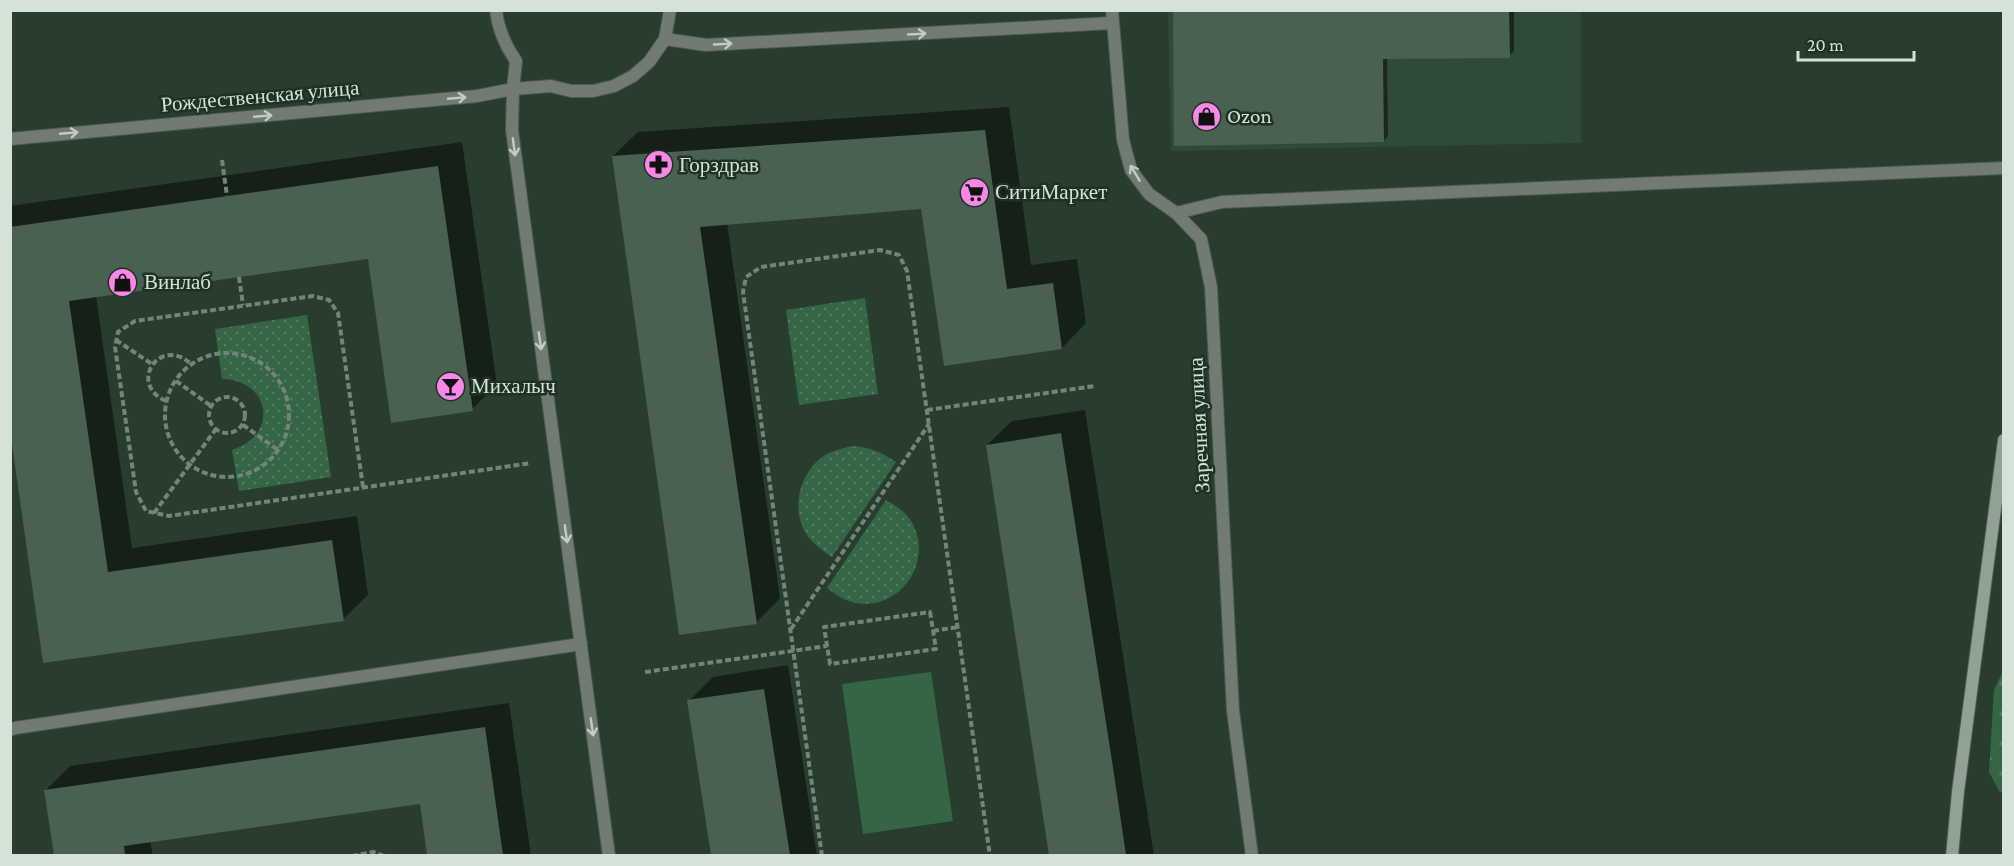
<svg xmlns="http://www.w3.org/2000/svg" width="2014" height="866" font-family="'Crimson Pro',serif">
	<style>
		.built { fill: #304a39 }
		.green { fill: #346645 }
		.forest { fill: url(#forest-firs) }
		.park { fill: url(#park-dots) }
		.shadow { fill: #0007 }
		.building { fill: #4a6050 }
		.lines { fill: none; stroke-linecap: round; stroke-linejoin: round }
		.lane-casing { stroke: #475b4d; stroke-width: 14 }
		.street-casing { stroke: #475b4d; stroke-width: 14 }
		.secondary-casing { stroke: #475b4d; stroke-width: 14 }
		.path { stroke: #738478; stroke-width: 4; stroke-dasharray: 6 3; stroke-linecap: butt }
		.lane { stroke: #717b74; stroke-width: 12 }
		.street { stroke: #717b74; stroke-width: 12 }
		.secondary { stroke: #91a195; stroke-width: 12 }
		.oneway { stroke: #c1cdc4 }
		.labels { text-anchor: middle; stroke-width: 5; stroke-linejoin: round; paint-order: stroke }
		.street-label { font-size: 21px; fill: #d5e2d8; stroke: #1e3224 }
		.poi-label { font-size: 21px; fill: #d5e2d8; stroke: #1e3224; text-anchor: start }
	</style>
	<defs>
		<pattern id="forest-firs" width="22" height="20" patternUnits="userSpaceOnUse" patternTransform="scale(1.5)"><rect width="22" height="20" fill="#346645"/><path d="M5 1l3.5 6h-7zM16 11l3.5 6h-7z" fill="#507c5f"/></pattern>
		<pattern id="park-dots" width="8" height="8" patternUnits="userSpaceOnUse" patternTransform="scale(1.5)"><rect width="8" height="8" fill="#346645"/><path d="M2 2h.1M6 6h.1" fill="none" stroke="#507c5f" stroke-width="1.8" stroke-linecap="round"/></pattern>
	</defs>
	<rect width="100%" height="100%" fill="#283d2e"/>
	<!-- built -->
	<path class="built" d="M1168,11H1581V143L1171,151Z"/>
	<!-- green -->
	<path class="green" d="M931,672L953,821L863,834L842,684Z"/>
	<!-- forest -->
	<path class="forest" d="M2003,671L2004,793H2003L1999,791L1989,772L1994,690Z"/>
	<!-- park -->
	<g class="park">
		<path d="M865,298L878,394L799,405L786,310Z"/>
		<path d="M307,315L331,477L239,491L232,450C279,435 271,380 222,379L215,329Z"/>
		<path d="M851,446C870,447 881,452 896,462L832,557C823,551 814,545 807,535C791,511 798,476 821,458C830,451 841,449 851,446Z"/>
		<path d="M886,500C896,506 905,511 911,521C935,560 901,611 856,603C845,601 836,595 827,588Z"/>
	</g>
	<!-- shadow -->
	<g class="shadow">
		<path d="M1174,10H1514V51L1509,56L1387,58L1388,136L1384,141Z"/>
		<path d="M1009,107L1031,265L1077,259L1086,323L1062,348L923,208L727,223L780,598L756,623L613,156L638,132Z"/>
		<path d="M462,142L497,385L472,409L369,257L96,296L132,548L357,516L368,595L343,619L45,662L10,419V206Z"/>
		<path d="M1085,410L1154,856H1051L987,445L1012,421Z"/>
		<path d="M788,665L817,856H712L689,701L713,677Z"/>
		<path d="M509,703L531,856H428L421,802L150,841L153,856H55L46,790L70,766Z"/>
	</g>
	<!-- building -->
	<g class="building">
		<path d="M1173,10H1509L1510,58L1383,59L1384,142L1174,146Z"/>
		<path d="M985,130L1007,289L1053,283L1062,349L944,366L921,209L700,227L757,624L679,635L612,156Z"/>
		<path d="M438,166L473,411L391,423L368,259L69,301L108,572L332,540L344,621L43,663L10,430V227Z"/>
		<path d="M1061,433L1114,774L1126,855H1049L986,445Z"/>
		<path d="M764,689L790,855H711L687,700Z"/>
		<path d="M485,727L503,855H427L420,804L124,846L125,855H54L44,790Z"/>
	</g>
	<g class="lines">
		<defs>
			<g id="lane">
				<path d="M513,89L512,130L609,856"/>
				<path d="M1176,213L1222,202L2004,168"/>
				<path d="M10,730L15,728L581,644"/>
			</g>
			<g id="street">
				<path d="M496,10C498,30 505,45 516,61L513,89"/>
				<path d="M1112,10L1123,140L1131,170L1149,194L1176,213L1201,239L1211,287L1233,711L1252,856"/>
				<path d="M665,39L706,45L1112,23"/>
				<path d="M10,139L477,96L513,89L551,86L571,91H593L614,86L633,76L649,62L665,39L670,10"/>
			</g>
			<path id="secondary" d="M1952,856L1958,792L2004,440"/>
		</defs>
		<!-- lane casing -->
		<use href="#lane" class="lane-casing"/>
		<!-- street casing -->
		<use href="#street" class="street-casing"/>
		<!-- secondary casing -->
		<use href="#secondary" class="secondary-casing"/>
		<!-- path -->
		<g class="path">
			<path d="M222,160L227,196"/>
			<path d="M239,277L243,305"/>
			<path d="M116,340L152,364"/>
			<circle cx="227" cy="415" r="62"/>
			<path d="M176,381L211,406"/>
			<circle cx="227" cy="415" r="18"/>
			<path d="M166,401C127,384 160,335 191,364"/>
			<path d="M927,410L1095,386"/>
			<path d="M243,425L278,450"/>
			<path d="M363,487L338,313L329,300L313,296L135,321L118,332L115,347L136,492L146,511L169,516L531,463"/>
			<path d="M154,513L216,429"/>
			<path d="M930,612L936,649L830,664L824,627Z"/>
			<path d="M791,629L929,424"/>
			<path d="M933,631L958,627"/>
			<path d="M645,672L827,646"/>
			<path d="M352,856L373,852L384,856"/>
			<path d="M822,856L743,292L746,277L761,267L880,250L899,255L907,271L990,856"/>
		</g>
		<!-- lane -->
		<use href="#lane" class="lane"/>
		<!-- street -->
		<use href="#street" class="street"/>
		<!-- secondary -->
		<use href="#secondary" class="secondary"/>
	</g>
	<!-- one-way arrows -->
	<defs><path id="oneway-shaft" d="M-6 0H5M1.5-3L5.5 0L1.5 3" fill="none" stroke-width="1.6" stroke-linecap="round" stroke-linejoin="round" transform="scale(1.5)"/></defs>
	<g class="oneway">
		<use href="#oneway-shaft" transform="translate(917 34) rotate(-3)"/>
		<use href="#oneway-shaft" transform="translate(723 44) rotate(-3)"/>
		<use href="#oneway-shaft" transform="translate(457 98) rotate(-5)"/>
		<use href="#oneway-shaft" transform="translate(263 116) rotate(-5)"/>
		<use href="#oneway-shaft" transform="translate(69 133) rotate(-5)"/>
		<use href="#oneway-shaft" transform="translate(514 147) rotate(82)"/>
		<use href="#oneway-shaft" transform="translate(1135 173) rotate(-121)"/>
		<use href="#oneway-shaft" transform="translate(540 341) rotate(82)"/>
		<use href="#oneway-shaft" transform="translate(566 534) rotate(82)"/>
		<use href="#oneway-shaft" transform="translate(592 727) rotate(82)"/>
	</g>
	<!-- icons -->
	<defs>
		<symbol id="shop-disc" viewBox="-11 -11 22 22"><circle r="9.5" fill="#fa87e8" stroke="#1e3224"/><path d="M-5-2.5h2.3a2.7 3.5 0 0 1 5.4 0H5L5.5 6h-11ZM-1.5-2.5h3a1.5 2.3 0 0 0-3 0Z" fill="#111"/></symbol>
		<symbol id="pharmacy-disc" viewBox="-11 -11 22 22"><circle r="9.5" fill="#fa87e8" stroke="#1e3224"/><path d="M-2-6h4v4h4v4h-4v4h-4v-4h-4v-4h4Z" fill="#111"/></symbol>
		<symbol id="supermarket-disc" viewBox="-11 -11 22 22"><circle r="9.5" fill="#fa87e8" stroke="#1e3224"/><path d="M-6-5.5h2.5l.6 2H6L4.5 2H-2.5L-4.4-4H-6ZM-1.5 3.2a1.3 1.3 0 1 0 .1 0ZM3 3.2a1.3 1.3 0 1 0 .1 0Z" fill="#111"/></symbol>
		<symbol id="bar-disc" viewBox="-11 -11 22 22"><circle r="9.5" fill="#fa87e8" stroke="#1e3224"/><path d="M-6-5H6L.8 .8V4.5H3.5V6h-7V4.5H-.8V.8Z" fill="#111"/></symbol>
	</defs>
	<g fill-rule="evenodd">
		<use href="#shop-disc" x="1190" y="100" width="33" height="33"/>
		<use href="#pharmacy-disc" x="642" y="148" width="33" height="33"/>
		<use href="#supermarket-disc" x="958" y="176" width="33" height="33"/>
		<use href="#shop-disc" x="106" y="266" width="33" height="33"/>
		<use href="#bar-disc" x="434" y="370" width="33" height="33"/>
	</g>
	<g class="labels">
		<!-- street labels -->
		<g class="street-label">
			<text transform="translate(260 96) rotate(-5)" y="7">Рождественская улица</text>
			<text transform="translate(1199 425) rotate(-93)" y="7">Заречная улица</text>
		</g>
		<!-- poi labels -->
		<g class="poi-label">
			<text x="1227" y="123">Ozon</text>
			<text x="679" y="172">Горздрав</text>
			<text x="995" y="199">СитиМаркет</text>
			<text x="144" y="289">Винлаб</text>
			<text x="471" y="393">Михалыч</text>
		</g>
	</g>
	<!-- border -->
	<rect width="2014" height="866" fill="none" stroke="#d5e2d8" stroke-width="24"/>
	<!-- scale -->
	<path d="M1798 51v9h116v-9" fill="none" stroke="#d5e2d8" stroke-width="3"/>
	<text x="1807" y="51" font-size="18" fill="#d5e2d8" stroke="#1e3224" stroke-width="4.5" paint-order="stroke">20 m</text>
</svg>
